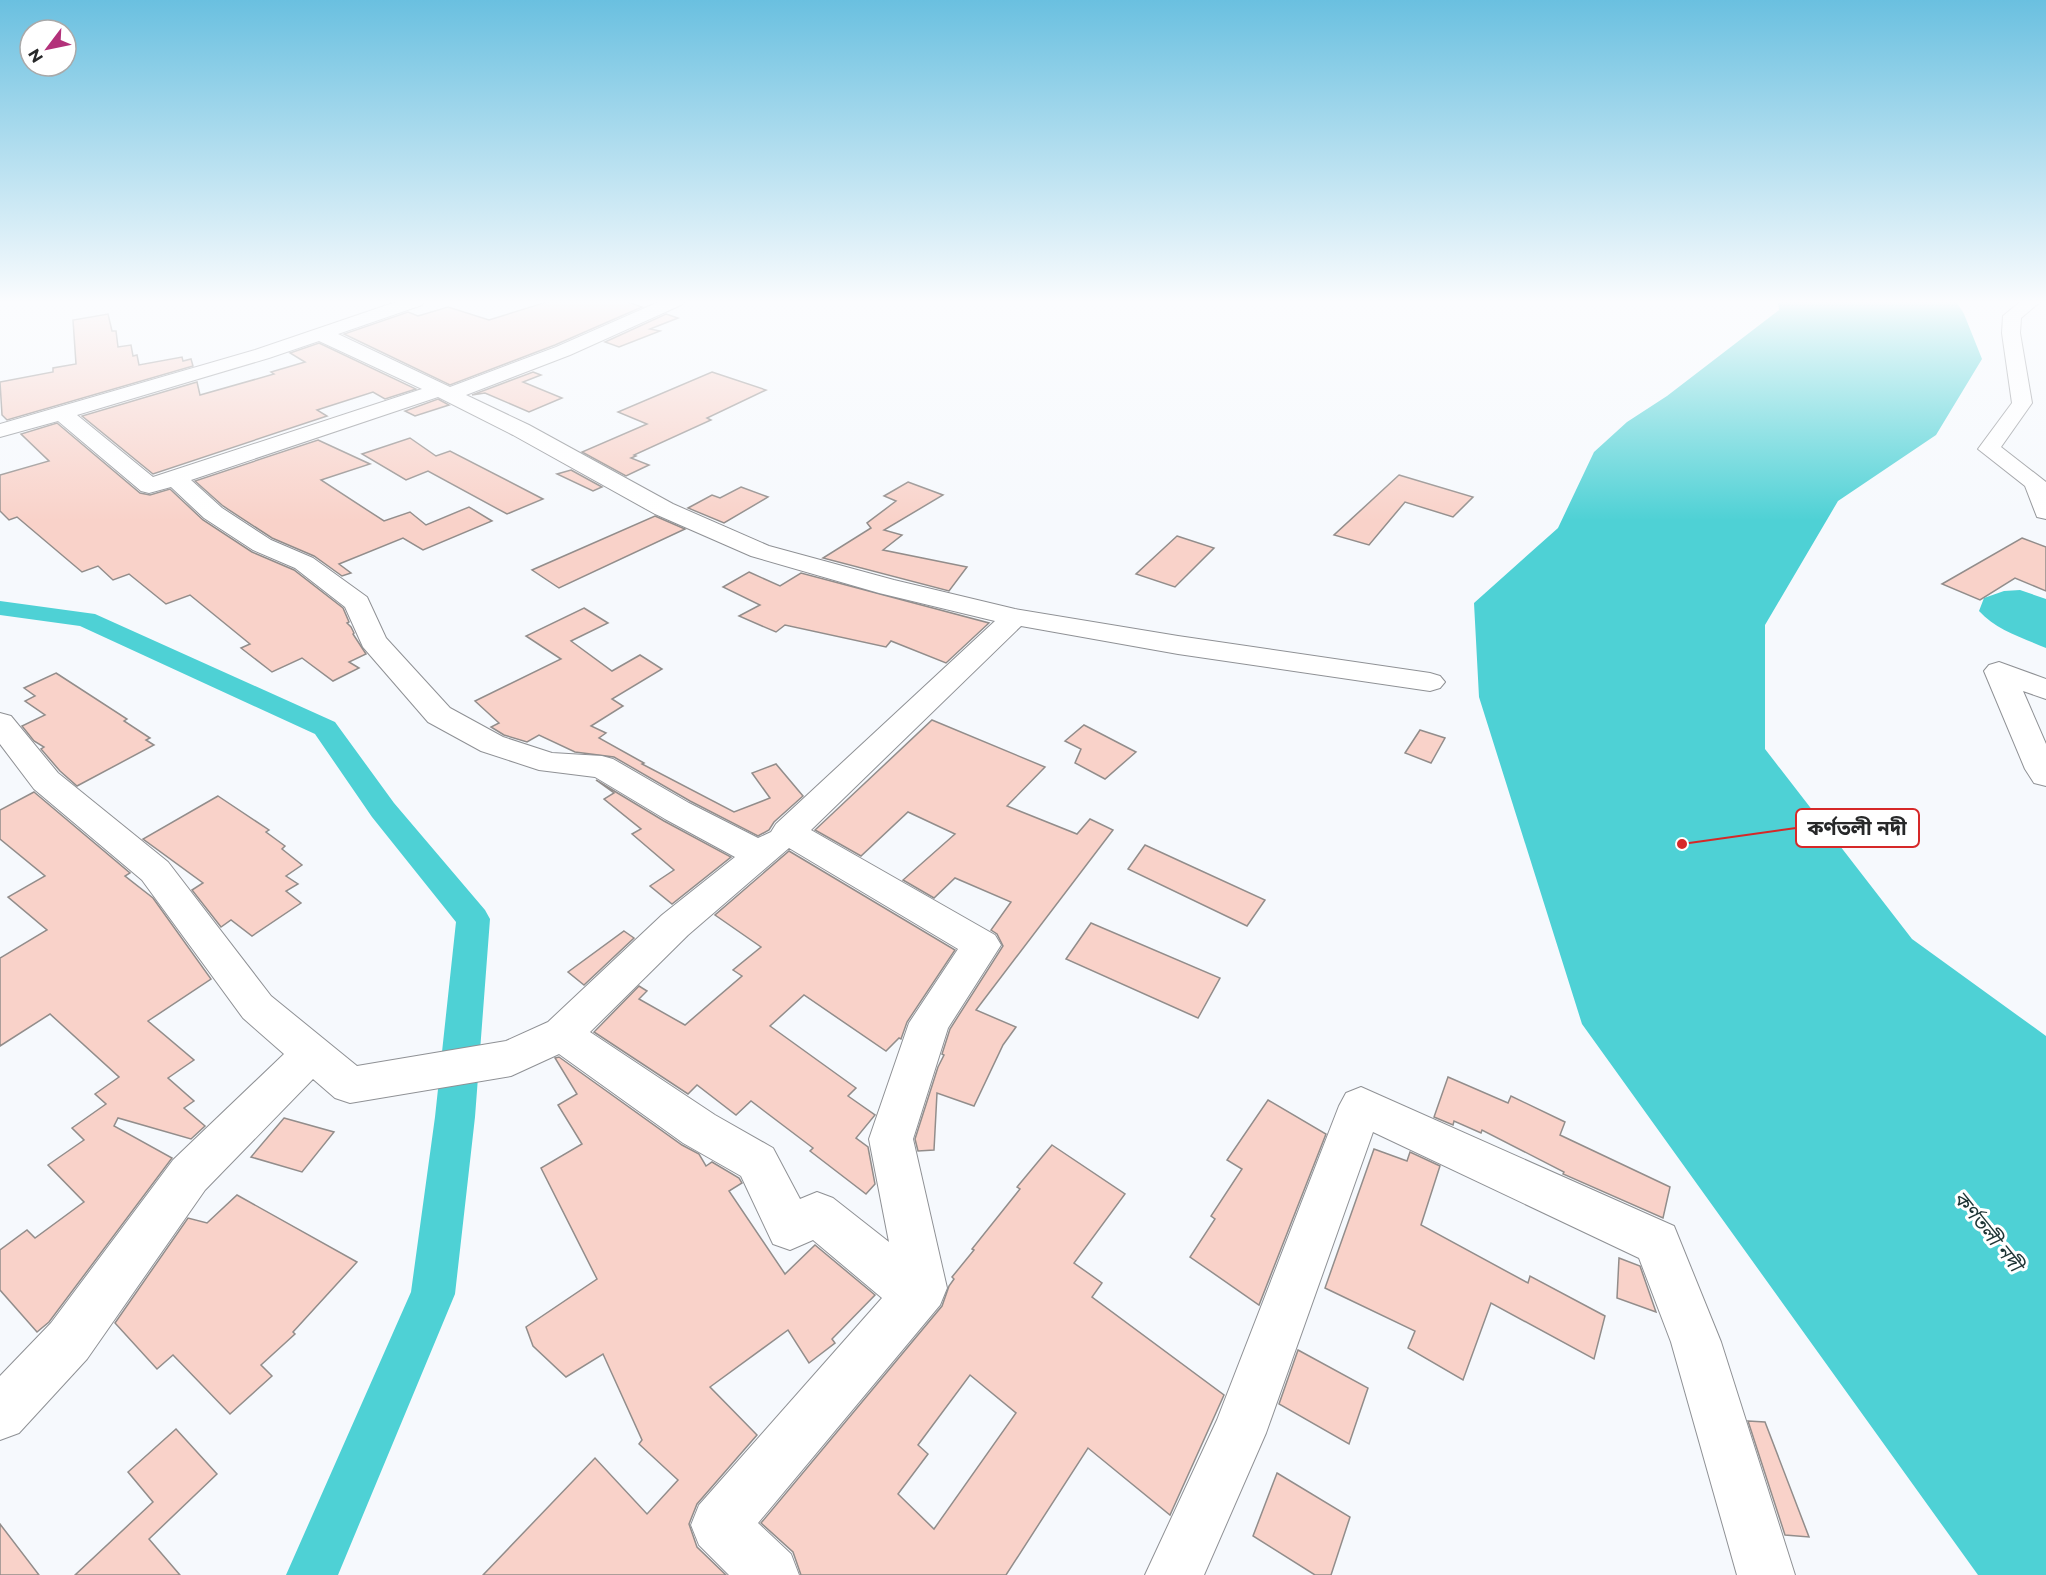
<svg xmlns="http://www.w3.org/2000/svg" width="2046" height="1575" font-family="Montserrat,'Noto Sans Bengali',sans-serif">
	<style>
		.water { fill: #4ed1d5 }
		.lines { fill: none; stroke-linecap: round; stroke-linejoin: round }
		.canal { fill: #4ed1d5; fill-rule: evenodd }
		.building { fill: #f9d2c9; stroke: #928d8b; stroke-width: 1.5; fill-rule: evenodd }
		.minor-casing { stroke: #8f9195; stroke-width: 2 }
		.minor { fill: #fff; fill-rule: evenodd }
		.labels { text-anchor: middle; stroke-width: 6; stroke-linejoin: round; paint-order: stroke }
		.water-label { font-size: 20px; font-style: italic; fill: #1d3434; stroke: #fff }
		.leader { fill: none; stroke: #d62828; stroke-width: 2 }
		.callout-dot { fill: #d62828; stroke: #fff; stroke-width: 2 }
		.callout { fill: #fff; stroke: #d62828; stroke-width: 2 }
		.callout-label { font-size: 20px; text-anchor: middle; font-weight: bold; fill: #272829 }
	</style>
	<rect width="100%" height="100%" fill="#f6f9fd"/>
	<!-- water -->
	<g class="water">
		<path d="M1778,301H1956L1964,314L1982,359L1936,435L1838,501L1765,625V749L1912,939L2046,1036V1575H1978L1582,1024L1479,697L1474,603L1558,528L1594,452L1627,422L1667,396L1779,310Z"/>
		<path d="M2020,590L2046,599V648C2023,638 1996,630 1979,611L1984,598L2004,591Z"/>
	</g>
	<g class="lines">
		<!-- canal -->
		<path class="canal" d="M0,601L95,614L335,722L394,803L485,910L490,919L475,1117L455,1294L338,1575H286L411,1292L435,1117L456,922L372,817L315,734L80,626L0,615Z"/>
	</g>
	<!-- building -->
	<g class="building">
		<path d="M550,301H625L642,307L555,345L450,385L344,334L408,312L418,316L448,307L489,320Z"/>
		<path d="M108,314L112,331H116L118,347L131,345L133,356L137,355L139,365L182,357L183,361L191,359L193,366L7,420L2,415L0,382L53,372V368L76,364L73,320Z"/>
		<path d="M666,314L678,318L650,329L660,331L619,347L605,342Z"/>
		<path d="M319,343L416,389L385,399L373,392L317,410L327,416L153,474L82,416L197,382L200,395L274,374L271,372L305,362L290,353Z"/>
		<path d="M533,372L541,375L523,382L562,398L529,412L485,393L472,395Z"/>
		<path d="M712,372L766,390L707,418L711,420L634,455L636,456L631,458L649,465L626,476L582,452L647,424L618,412Z"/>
		<path d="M438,399L449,405L415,416L405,411Z"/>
		<path d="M57,423L140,493L150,495L170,489L203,520L252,552L294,570L343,608L349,622L347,623L351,627L354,633L353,634L366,654L349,662L359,668L333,681L302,658L272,672L241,648L250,644L190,595L166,604L129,574L113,580L98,566L82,572L17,517L9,520L0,511V475L49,461L21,434Z"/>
		<path d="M410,438L436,456L450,451L543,499L507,514L428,471L406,480L362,454Z"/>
		<path d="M318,440L370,464L321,480L384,521L410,512L426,525L469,507L492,521L423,550L403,538L339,564L351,573L342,576L314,556L272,538L223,506L195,481Z"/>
		<path d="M571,470L602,487L593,491L557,474Z"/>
		<path d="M1399,475L1473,497L1453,517L1405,502L1369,545L1334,535Z"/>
		<path d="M908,482L943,495L884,530L902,535L883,550L967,567L949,591L823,558L871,528L867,523L896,501L884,496Z"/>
		<path d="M741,487L768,497L724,523L688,508L712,495L720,498Z"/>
		<path d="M655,516L685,529L559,588L532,570Z"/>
		<path d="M1177,536L1214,548L1175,587L1136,574Z"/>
		<path d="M2022,538L2046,547V591L2015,578L1980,600L1942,584Z"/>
		<path d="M749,572L780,586L801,573L989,623L946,663L891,641L886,647L785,625L776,632L739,616L760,605L723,587Z"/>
		<path d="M584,608L608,623L571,641L612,671L640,655L662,669L612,699L623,706L591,726L606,733L599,738L644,763L642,764L734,812L770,798L752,773L776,764L803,796L774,822L769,830L758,836L690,801L614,757L575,752L539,735L527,742L504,735L491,727L499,723L475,701L561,659L526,636Z"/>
		<path d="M56,673L127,719L124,721L150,738L146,740L154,745L77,786L60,771L41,749L44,747L34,741L22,726L45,715L25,701L35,696L24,688Z"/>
		<path d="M932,720L1045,767L1007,806L1077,834L1090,819L1113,830L976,1010L1016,1027L1003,1045L974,1106L937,1093L934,1150L918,1151L915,1139L938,1067L944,1055L942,1054L950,1029L1003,946L997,934L991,930L1011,902L955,878L934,898L903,880L955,834L908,812L861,856L815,830Z"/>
		<path d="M1084,725L1136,752L1105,779L1075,763L1081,749L1065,741Z"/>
		<path d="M1420,730L1445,738L1431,763L1405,753Z"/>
		<path d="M596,780L664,821L731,857L672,904L650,886L674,870L632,834L641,829L604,799L614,793Z"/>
		<path d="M34,792L130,873L125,876L153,898L211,979L148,1021L194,1060L168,1078L194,1101L184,1108L205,1126L191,1139L118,1118L114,1126L172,1158L49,1322L37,1332L0,1290V1250L27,1230L35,1238L84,1202L48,1165L84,1140L72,1128L106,1104L95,1094L119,1077L50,1014L0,1046V958L47,930L8,897L45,876L0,839V810Z"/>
		<path d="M218,796L269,830L266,832L285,846L282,849L302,865L286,876L298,884L286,891L301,903L252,936L231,920L221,927L192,890L203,883L143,839Z"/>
		<path d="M1145,845L1182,862L1265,900L1247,926L1128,869Z"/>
		<path d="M789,851L955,950L907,1022L901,1039L899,1038L886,1051L804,995L770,1026L856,1088L848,1096L875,1115L856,1138L868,1147L875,1184L866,1194L810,1151L813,1148L751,1101L736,1115L697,1085L688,1094L594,1032L639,986L647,991L639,999L685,1025L742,976L733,970L761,947L715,915Z"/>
		<path d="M1091,923L1220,978L1198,1018L1066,959Z"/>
		<path d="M624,931L634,938L584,985L568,972Z"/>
		<path d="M559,1057L682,1145L699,1154L706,1166L712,1162L739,1178L742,1183L729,1191L785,1274L815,1245L875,1295L832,1339L835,1343L809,1363L788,1330L710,1387L757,1435L697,1504L689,1524L697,1547L726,1575H483L595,1458L647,1514L678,1480L639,1444L642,1440L603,1354L566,1377L533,1346L526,1327L597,1279L541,1168L582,1144L558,1105L577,1094L555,1058Z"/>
		<path d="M1448,1077L1508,1103L1511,1096L1565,1122L1560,1135L1670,1187L1663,1218L1563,1174L1564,1172L1482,1130L1481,1133L1454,1121L1453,1125L1434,1117Z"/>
		<path d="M1268,1100L1326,1134L1259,1305L1190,1257L1215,1219L1211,1216L1242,1169L1227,1160Z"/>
		<path d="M284,1118L334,1132L302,1172L251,1157Z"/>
		<path d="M1052,1145L1125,1194L1074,1263L1102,1283L1092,1297L1224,1395L1170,1515L1088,1448L1006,1575H801L793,1552L761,1523L942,1306L949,1286L954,1279L952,1277L974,1250L972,1249L1020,1189L1017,1187ZM970,1375L1016,1413L934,1529L898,1494L928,1454L918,1445Z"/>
		<path d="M1374,1149L1407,1161L1410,1152L1440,1166L1421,1225L1528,1283L1530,1276L1605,1316L1594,1359L1491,1303L1463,1380L1408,1348L1415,1331L1325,1288Z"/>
		<path d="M237,1195L357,1262L293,1332L295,1334L261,1365L272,1376L230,1414L173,1355L157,1369L115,1323L188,1218L207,1223Z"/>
		<path d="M1619,1258L1640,1266L1656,1312L1617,1298Z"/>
		<path d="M1298,1350L1368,1388L1349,1444L1279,1404Z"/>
		<path d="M1748,1421L1765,1422L1809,1537L1785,1535Z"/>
		<path d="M176,1429L217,1474L149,1539L180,1575H75L153,1502L128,1472Z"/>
		<path d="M1277,1473L1350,1517L1331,1575H1315L1253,1536Z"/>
		<path d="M0,1524L39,1575H0Z"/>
	</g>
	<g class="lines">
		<defs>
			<g id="minor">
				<path d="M399,301H425L422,305L338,334L450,387L556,347L661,301H684L681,305L570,355L466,395L529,425L673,504L769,546L894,580L1015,609L1178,636L1430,673L1440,676L1445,682L1440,688L1430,691L1178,654L1021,626L811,830L995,935L1001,945L948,1028L913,1139L947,1288L940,1305L758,1523L791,1554L799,1575H729L699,1545L691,1525L699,1505L882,1298L813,1240L790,1250L773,1244L741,1176L683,1143L559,1054L511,1076L350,1103L335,1098L313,1079L205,1190L87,1359L19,1433L0,1440V1376L51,1323L173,1160L284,1054L243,1018L142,880L34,789L0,744V713L11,716L58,773L168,862L271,996L357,1066L506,1041L548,1022L662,915L735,857L665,819L595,777L539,770L481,751L428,722L363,647L345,607L295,568L253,550L204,518L171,487L149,493L141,491L58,421L0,437V424L255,350ZM319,341L422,389L153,477L77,415L269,358ZM438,397L513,435L655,514L751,556L879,593L995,621L776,824L771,832L758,838L689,803L613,759L602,756L552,753L503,737L450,708L386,638L367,597L313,558L271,540L222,508L191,480ZM789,848L958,949L909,1023L869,1139L889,1242L833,1198L817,1192L800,1199L773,1148L715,1115L590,1032L688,935Z"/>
				<path d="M2021,301H2041L2021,318L2020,333L2032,403L2001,447L2046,482V519L2037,517L2025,486L1978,449L2012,403L2002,333L2003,316Z"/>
				<path d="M1999,662L2046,679V699L2023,691L2046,744V786L2034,783L2025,769L1984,671L1989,665Z"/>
				<path d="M1361,1087L1674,1226L1721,1342L1795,1575H1737L1671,1342L1639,1258L1373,1132L1266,1433L1204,1575H1145L1217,1420L1339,1106L1346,1093Z"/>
			</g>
		</defs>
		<!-- minor casing -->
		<use href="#minor" class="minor-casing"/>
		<!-- minor -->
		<use href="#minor" class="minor"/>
	</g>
	<!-- sky -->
	<linearGradient id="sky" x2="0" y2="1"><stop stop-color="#6ac0e0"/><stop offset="0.58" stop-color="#fbfcfe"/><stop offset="1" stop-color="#fbfcfe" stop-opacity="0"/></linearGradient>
	<rect width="2046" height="521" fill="url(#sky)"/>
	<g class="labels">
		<!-- water labels -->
		<g class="water-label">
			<text transform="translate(1988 1231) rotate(51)" y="7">কর্ণতলী নদী</text>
		</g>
	</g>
	<!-- callouts -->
	<path class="leader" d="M1682 844L1796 828"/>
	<circle class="callout-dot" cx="1682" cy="844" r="6"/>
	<rect class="callout" x="1796" y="809" width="123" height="38" rx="6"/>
	<g class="callout-label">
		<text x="1857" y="835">কর্ণতলী নদী</text>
	</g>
	<!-- north arrow -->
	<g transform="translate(48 48) rotate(238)"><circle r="28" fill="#ffffff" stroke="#a9a9a9" stroke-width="1.5"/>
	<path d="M0-4.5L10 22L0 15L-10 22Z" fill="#b3317a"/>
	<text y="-9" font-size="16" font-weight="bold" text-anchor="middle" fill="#272829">N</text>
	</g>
</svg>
